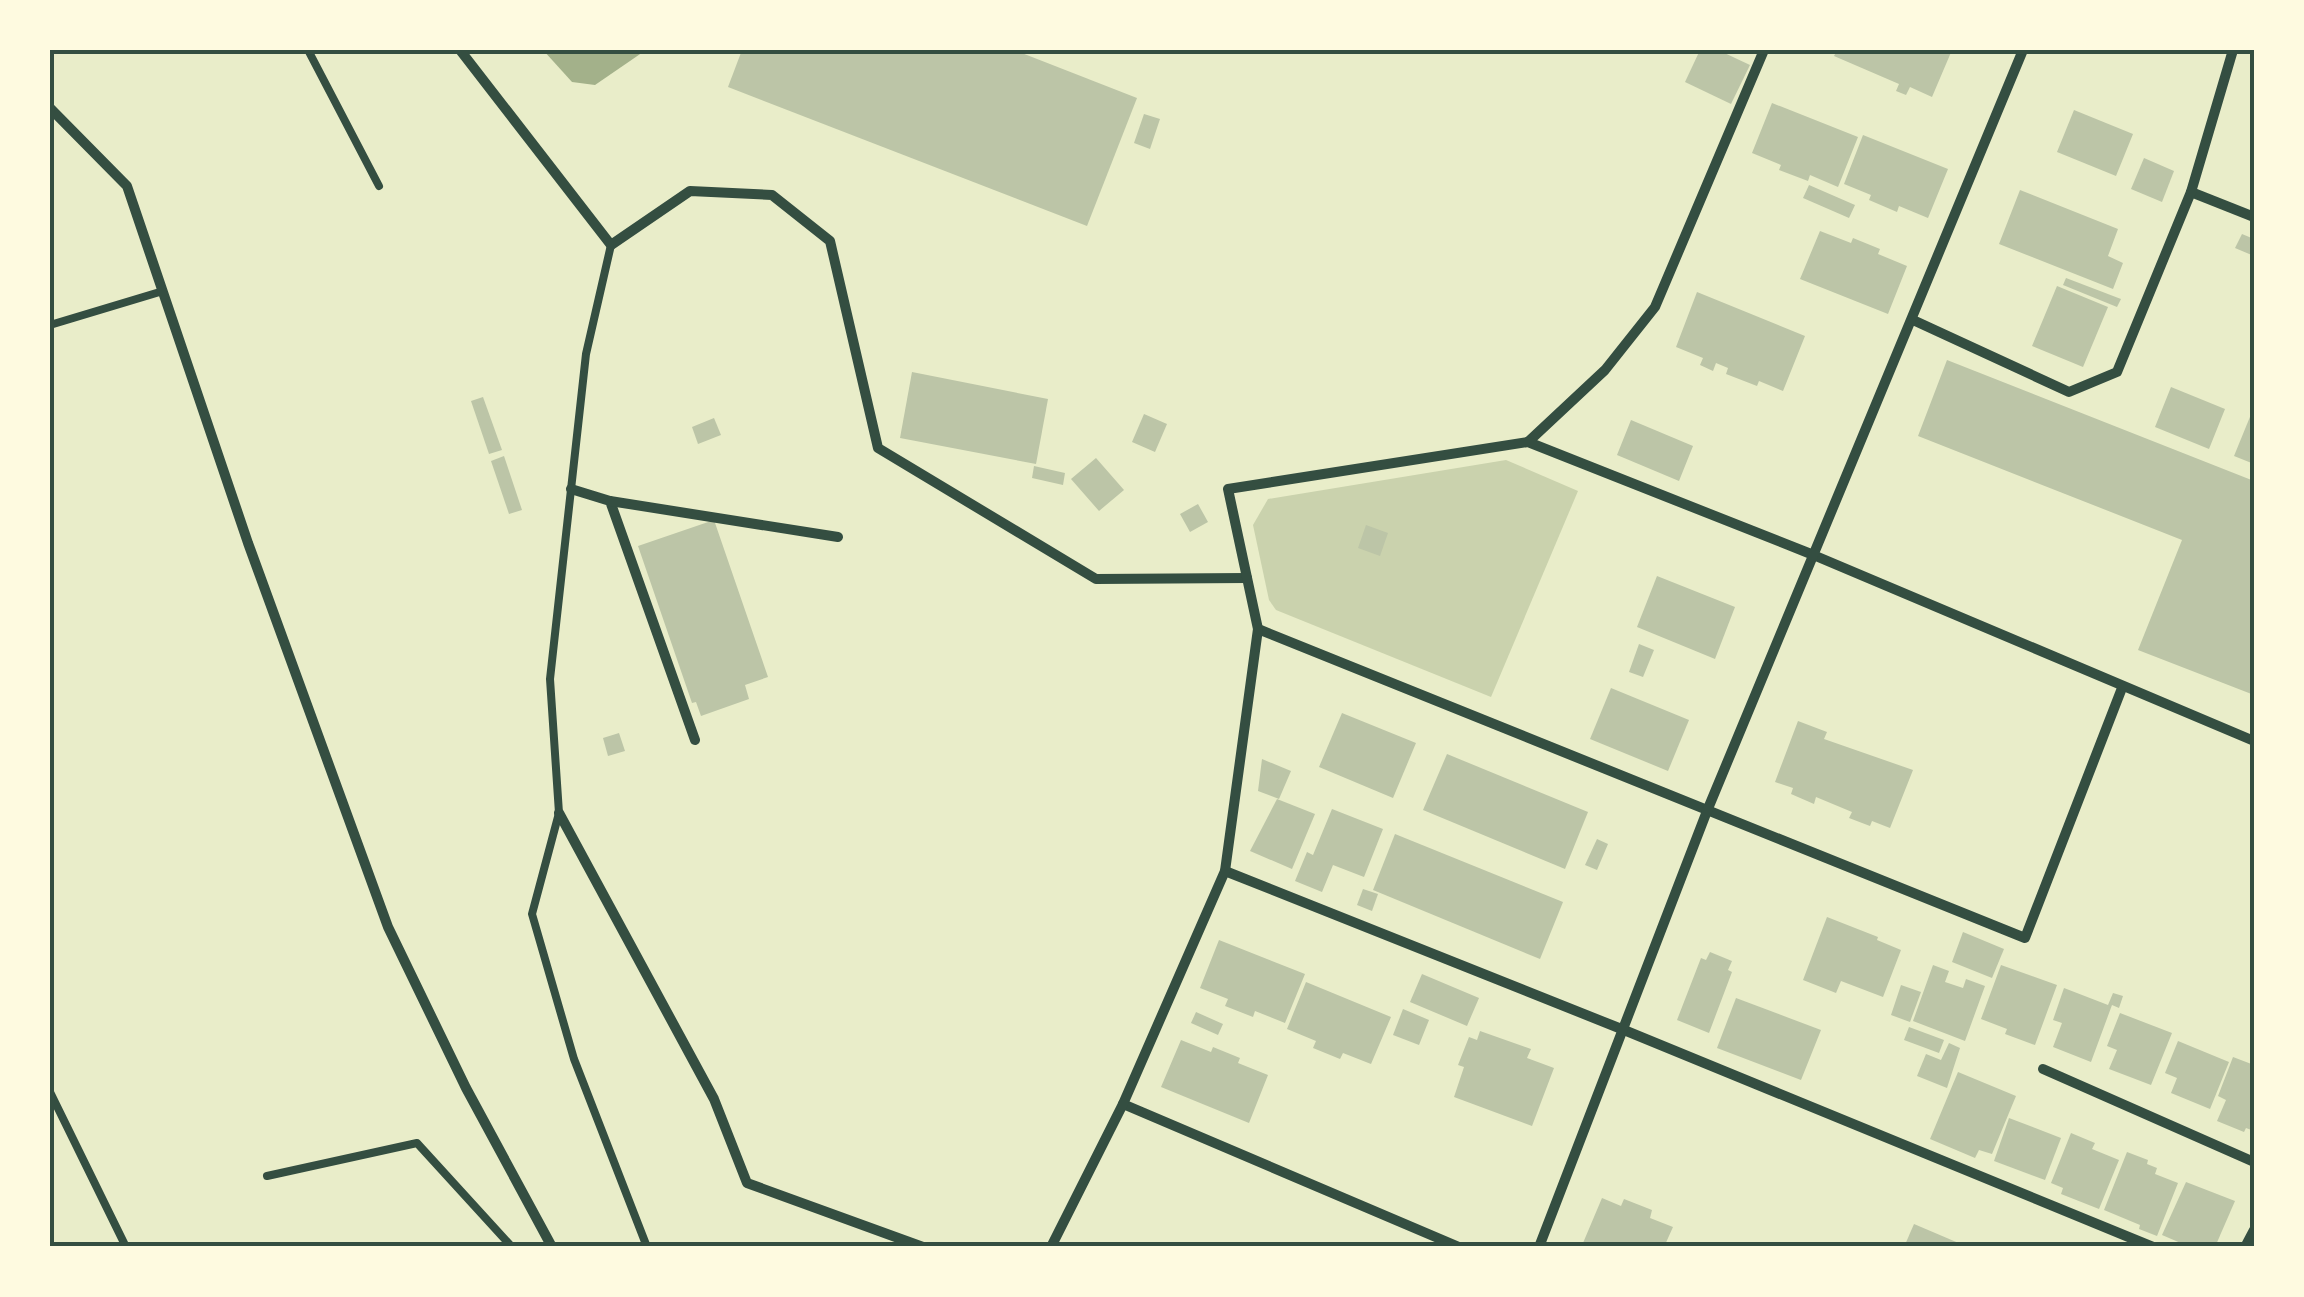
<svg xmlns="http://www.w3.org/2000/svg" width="2304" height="1297" font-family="'Titillium Web',sans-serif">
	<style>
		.green { fill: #cad2ad }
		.water { fill: #a3b18a }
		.building { fill: #bcc5a7 }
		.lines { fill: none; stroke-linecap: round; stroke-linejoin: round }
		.service { stroke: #344e41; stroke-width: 8 }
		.minor { stroke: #344e41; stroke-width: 10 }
		.neatline { fill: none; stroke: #344e41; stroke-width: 4 }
	</style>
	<rect width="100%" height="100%" fill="#e9edc9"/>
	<!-- green -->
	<path class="green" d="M1506,460L1578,491L1491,697L1276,610L1269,600L1253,525L1268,499Z"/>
	<!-- water -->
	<path class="water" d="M543,50H646L595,85L572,82Z"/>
	<!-- building -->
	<g class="building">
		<path d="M742,50H1014L1137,98L1087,226L728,87Z"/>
		<path d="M1700,50H1718L1750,65L1731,104L1685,82Z"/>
		<path d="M1837,50H1952L1932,97L1910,87L1906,95L1896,91L1899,84L1834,56Z"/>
		<path d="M1772,103L1858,137L1838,187L1810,175L1808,181L1779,170L1781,165L1752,153Z"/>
		<path d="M2074,110L2133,134L2116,176L2057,152Z"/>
		<path d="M1144,114L1160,119L1150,149L1134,143Z"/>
		<path d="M1863,135L1948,169L1928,218L1899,206L1897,212L1869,200L1871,195L1844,184Z"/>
		<path d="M2144,158L2174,171L2162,202L2131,189Z"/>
		<path d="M1809,185L1855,205L1849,218L1803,198Z"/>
		<path d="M2020,190L2118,229L2108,256L2123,263L2113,289L1999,244Z"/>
		<path d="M1820,231L1851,243L1853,238L1880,249L1878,254L1907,266L1888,314L1800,279Z"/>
		<path d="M2242,234L2254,239V256L2235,248Z"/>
		<path d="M2066,278L2121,299L2117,307L2063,285Z"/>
		<path d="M2057,286L2108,307L2083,367L2032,346Z"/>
		<path d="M1697,292L1805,336L1783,391L1759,381L1757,386L1726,374L1728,368L1716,363L1713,371L1700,365L1703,358L1676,347Z"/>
		<path d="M1947,360L2254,481V695L2138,650L2182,540L1918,436Z"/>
		<path d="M912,372L1048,399L1036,464L900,438Z"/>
		<path d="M2171,387L2225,409L2209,449L2155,427Z"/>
		<path d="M483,397L502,450L489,454L471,401Z"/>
		<path d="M2254,407V464L2234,456Z"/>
		<path d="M1144,414L1167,424L1155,452L1132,442Z"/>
		<path d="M714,418L721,435L698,444L692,427Z"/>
		<path d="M1631,420L1693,446L1679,481L1617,455Z"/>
		<path d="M504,456L522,510L509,514L491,461Z"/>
		<path d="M1096,458L1124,490L1099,511L1071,479Z"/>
		<path d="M1034,466L1065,473L1063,485L1032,478Z"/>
		<path d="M1198,504L1208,522L1190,532L1180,514Z"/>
		<path d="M714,520L768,677L745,685L749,699L701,716L696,702L692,703L638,546Z"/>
		<path d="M1366,525L1388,533L1380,556L1358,548Z"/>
		<path d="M1657,576L1735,607L1715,659L1637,627Z"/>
		<path d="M1639,644L1654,650L1643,677L1629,672Z"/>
		<path d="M1611,688L1689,720L1668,771L1590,739Z"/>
		<path d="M1342,713L1416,743L1393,798L1319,767Z"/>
		<path d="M1798,721L1827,732L1824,739L1913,770L1890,828L1872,821L1870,826L1849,818L1852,812L1816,797L1814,804L1791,794L1793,788L1775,782Z"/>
		<path d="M619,733L625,751L608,756L603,738Z"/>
		<path d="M1447,754L1588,812L1565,869L1423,810Z"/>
		<path d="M1262,759L1291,771L1279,799L1258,791Z"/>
		<path d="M1277,799L1315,814L1292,869L1250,851Z"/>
		<path d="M1332,809L1383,829L1364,877L1333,865L1322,892L1295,881L1307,852L1313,855Z"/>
		<path d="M1395,834L1563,902L1540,959L1373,890Z"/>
		<path d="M1597,839L1608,844L1597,870L1585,865Z"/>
		<path d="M1363,889L1378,894L1372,911L1357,905Z"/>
		<path d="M1827,917L1878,937L1877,940L1901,950L1883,997L1841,981L1836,993L1803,980Z"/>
		<path d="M1963,932L2004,949L1992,978L1952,962Z"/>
		<path d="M1219,940L1305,974L1285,1023L1255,1011L1253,1017L1225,1006L1228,999L1200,988Z"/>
		<path d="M1710,952L1732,961L1728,970L1732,972L1709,1033L1677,1020L1701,958L1706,960Z"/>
		<path d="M1933,965L1949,971L1945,982L1963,988L1966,979L1985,986L1965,1041L1913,1021Z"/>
		<path d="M2001,965L2057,985L2035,1045L2005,1034L2007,1029L1981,1019Z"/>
		<path d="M1422,974L1479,998L1467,1026L1410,1002Z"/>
		<path d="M1306,982L1391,1017L1371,1064L1343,1053L1340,1059L1313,1048L1316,1041L1287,1029Z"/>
		<path d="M1901,985L1921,992L1910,1022L1891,1015Z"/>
		<path d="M2064,988L2108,1005L2113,993L2123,996L2119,1008L2112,1005L2091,1062L2053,1047L2062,1023L2053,1020Z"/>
		<path d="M1736,998L1821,1030L1801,1080L1717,1048Z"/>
		<path d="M1403,1009L1429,1020L1419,1045L1393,1035Z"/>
		<path d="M1196,1012L1223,1024L1218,1035L1191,1023Z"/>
		<path d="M2120,1013L2172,1033L2151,1085L2109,1069L2117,1050L2107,1046Z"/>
		<path d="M1909,1027L1944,1040L1939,1053L1904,1040Z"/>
		<path d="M1480,1031L1531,1049L1527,1058L1554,1068L1532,1126L1454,1097L1464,1067L1458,1065L1469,1037L1477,1040Z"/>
		<path d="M1181,1040L1211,1052L1213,1047L1240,1058L1238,1063L1268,1075L1249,1123L1161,1087Z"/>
		<path d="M2178,1041L2229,1062L2210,1109L2171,1093L2177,1078L2165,1073Z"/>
		<path d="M1949,1043L1960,1048L1947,1088L1917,1076L1926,1054L1941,1060Z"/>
		<path d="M2233,1057L2254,1065V1131L2246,1128L2244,1132L2217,1121L2226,1100L2218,1096Z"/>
		<path d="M1958,1072L2016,1096L1992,1154L1979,1150L1975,1158L1930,1139Z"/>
		<path d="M2009,1118L2061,1138L2045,1180L1994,1161Z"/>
		<path d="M2071,1133L2095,1143L2092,1149L2119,1160L2099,1209L2061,1194L2063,1188L2051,1183Z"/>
		<path d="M2127,1152L2148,1160L2147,1164L2157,1168L2155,1174L2178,1183L2157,1236L2139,1229L2140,1225L2104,1210Z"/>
		<path d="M2186,1182L2235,1201L2215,1247H2190L2162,1235Z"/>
		<path d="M1602,1198L1621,1206L1624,1199L1652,1210L1650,1218L1673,1227L1664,1247H1593L1583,1243Z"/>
		<path d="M1914,1224L1968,1247H1904Z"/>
	</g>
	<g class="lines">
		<!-- service -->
		<g class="service">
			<path d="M308,50L379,186"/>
			<path d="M611,245L586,354L550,679L559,813L532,914L574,1059L647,1247"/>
			<path d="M50,325L163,291"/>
			<path d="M50,1092L126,1247"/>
			<path d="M267,1176L417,1143L512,1247"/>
		</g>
		<!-- minor -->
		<g class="minor">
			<path d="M460,50L611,245L690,191L772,195L830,241L878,448L1096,579L1247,578"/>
			<path d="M50,108L127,186L248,543L388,927L466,1088L552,1247"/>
			<path d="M2191,192L2254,217"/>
			<path d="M1913,320L2069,392L2117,372L2191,192L2233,50"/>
			<path d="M1528,442L1605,370L1655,307L1764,50"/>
			<path d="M571,489L610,501L695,740"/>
			<path d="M610,501L838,537"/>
			<path d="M1258,629L2025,938L2122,688"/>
			<path d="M559,813L714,1099L747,1183L923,1247"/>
			<path d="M1225,871L1624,1030L2153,1247"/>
			<path d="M2043,1069L2254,1162"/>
			<path d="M1123,1104L1459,1247"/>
			<path d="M1051,1247L1123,1104L1225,871L1258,629L1228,489L1528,442L1811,554L2254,741"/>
			<path d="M1539,1247L1707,811L2023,50"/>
			<path d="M2245,1247L2254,1230"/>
		</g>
	</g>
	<!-- border -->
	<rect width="2304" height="1297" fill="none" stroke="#fefae0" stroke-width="105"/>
	<rect x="52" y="52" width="2200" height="1192" class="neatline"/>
</svg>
